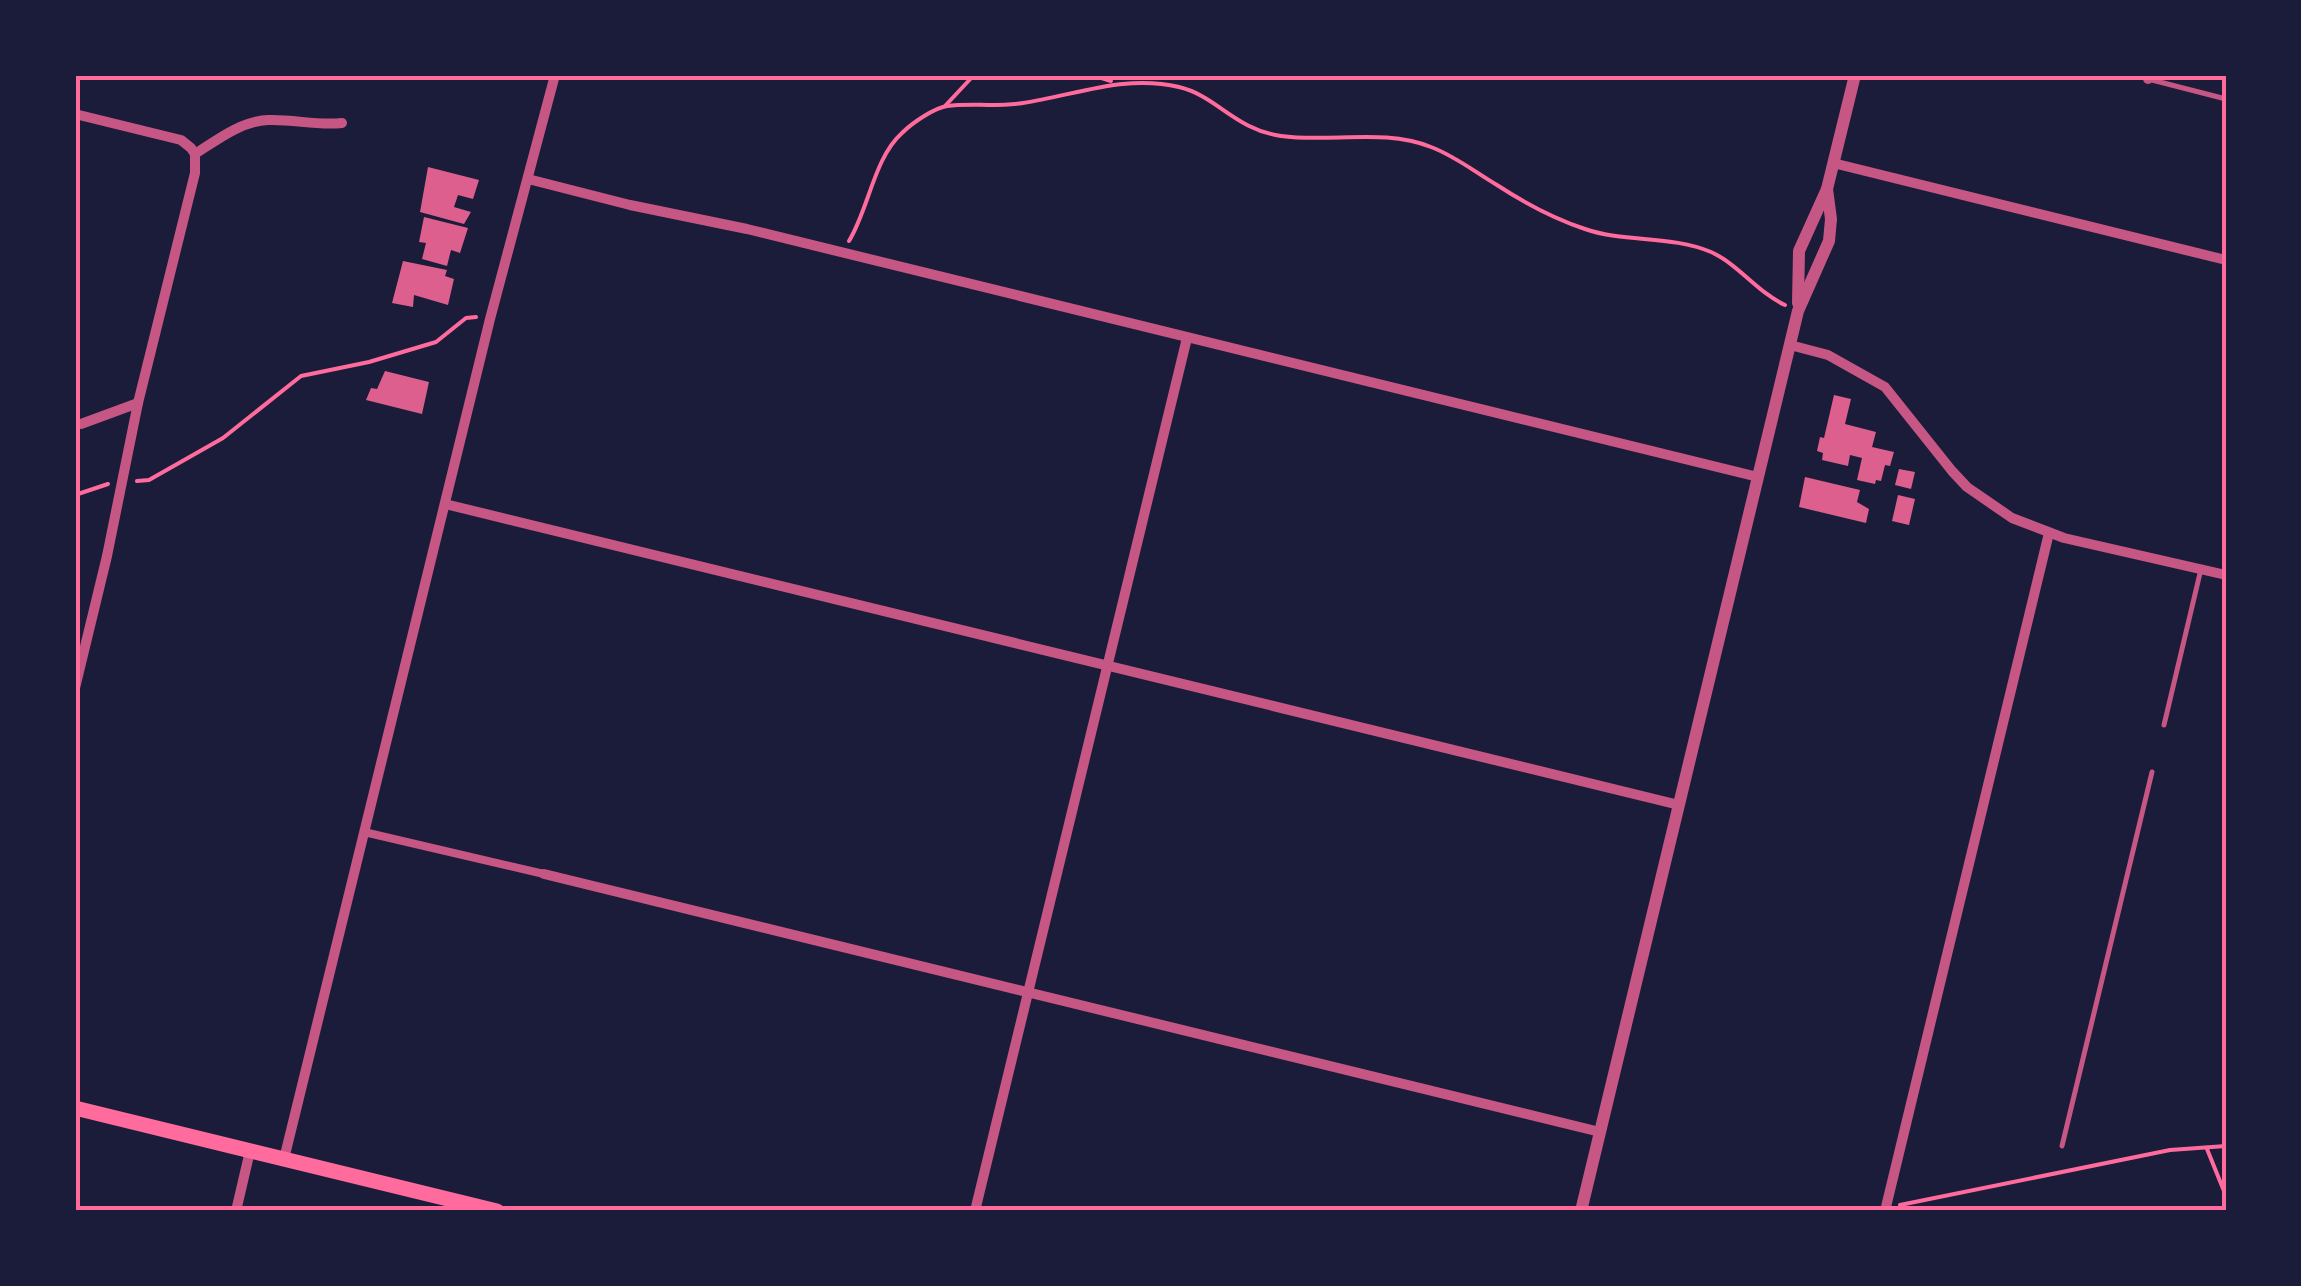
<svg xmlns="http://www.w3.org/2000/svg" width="2301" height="1286" font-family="Lora,serif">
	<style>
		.building { fill: #dd5f8e }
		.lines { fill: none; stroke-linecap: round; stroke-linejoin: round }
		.path { stroke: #ff6b9d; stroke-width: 4 }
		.service { stroke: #c65784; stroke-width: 5 }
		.pedestrian { stroke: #c65784; stroke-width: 8 }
		.minor { stroke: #c65784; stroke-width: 10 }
		.tertiary { stroke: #c65784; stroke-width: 12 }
		.primary { stroke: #ff6b9d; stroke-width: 15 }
		.neatline { fill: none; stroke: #ff6b9d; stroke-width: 4 }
	</style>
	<rect width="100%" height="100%" fill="#1b1b3a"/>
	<!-- building -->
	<g class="building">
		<path d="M428,167L479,180L473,199L458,195L454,207L471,212L464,224L420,212Z"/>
		<path d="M424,217L468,228L460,253L451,250L447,266L422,259L426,243L419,242Z"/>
		<path d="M403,261L447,270L445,276L454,279L448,305L414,295L413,307L392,303Z"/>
		<path d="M385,371L429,382L422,414L366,400L371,388L377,389Z"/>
		<path d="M1834,395L1851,399L1845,424L1876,432L1872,447L1894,452L1890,466L1885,465L1881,481L1876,480L1875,484L1857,480L1862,458L1850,455L1848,466L1822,460L1823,453L1817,451L1820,437L1824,438Z"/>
		<path d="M1899,469L1915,472L1911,489L1895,485Z"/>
		<path d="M1805,477L1860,490L1857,502L1869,509L1866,523L1799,507Z"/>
		<path d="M1898,495L1915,499L1909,525L1892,521Z"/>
	</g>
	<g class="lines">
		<!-- path -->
		<g class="path">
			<path d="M1092,75L1111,81"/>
			<path d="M945,106L974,75"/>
			<path d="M849,241C869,208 874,158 902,133C912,123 934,108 947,106C969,103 997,107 1023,103C1076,95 1125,74 1179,87C1217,96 1234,129 1281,136C1330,143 1384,128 1431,147C1455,156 1475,172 1497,185C1523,202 1555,219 1585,229C1625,243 1671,235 1711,252C1738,264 1757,292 1785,305"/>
			<path d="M137,481L149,480L223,438L301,376L369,362L436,342L466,318L476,317"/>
			<path d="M75,495L108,484"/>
			<path d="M2207,1149L2226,1196"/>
			<path d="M1900,1205L2170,1150L2226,1146"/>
		</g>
		<!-- service -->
		<g class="service">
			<path d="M2148,79L2226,99"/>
			<path d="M2164,725L2201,569"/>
			<path d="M2062,1146L2152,772"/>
		</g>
		<!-- pedestrian -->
		<path class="pedestrian" d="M364,832L544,874"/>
		<!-- minor -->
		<g class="minor">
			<path d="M2148,79L2149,75"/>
			<path d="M75,114L181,140L191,148L195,154"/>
			<path d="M195,154C217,140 241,121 268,120C294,119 317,126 342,123"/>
			<path d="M1833,163L2226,260"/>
			<path d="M528,179L630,205L747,229L1758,477"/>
			<path d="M1790,345L1828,355L1885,387L1952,471L1967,487L2012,518L2064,538L2226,575"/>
			<path d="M81,424L138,403"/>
			<path d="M445,504L1679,805"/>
			<path d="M75,688L107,556L138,403L195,173V154"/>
			<path d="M544,874L1600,1132"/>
			<path d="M284,1159L490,319L555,75"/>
			<path d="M236,1211L250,1151"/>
			<path d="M975,1211L1187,338"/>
			<path d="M1885,1211L2049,533"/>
		</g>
		<!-- tertiary -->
		<g class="tertiary">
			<path d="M1798,303L1799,251L1827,189L1855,75"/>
			<path d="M1581,1211L1798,311L1829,241L1831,219L1827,189"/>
		</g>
		<!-- primary -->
		<path class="primary" d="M75,1108L497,1211"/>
	</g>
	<!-- border -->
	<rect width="2301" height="1286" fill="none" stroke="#1b1b3a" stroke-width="155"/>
	<rect x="78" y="78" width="2146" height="1130" class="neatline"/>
</svg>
